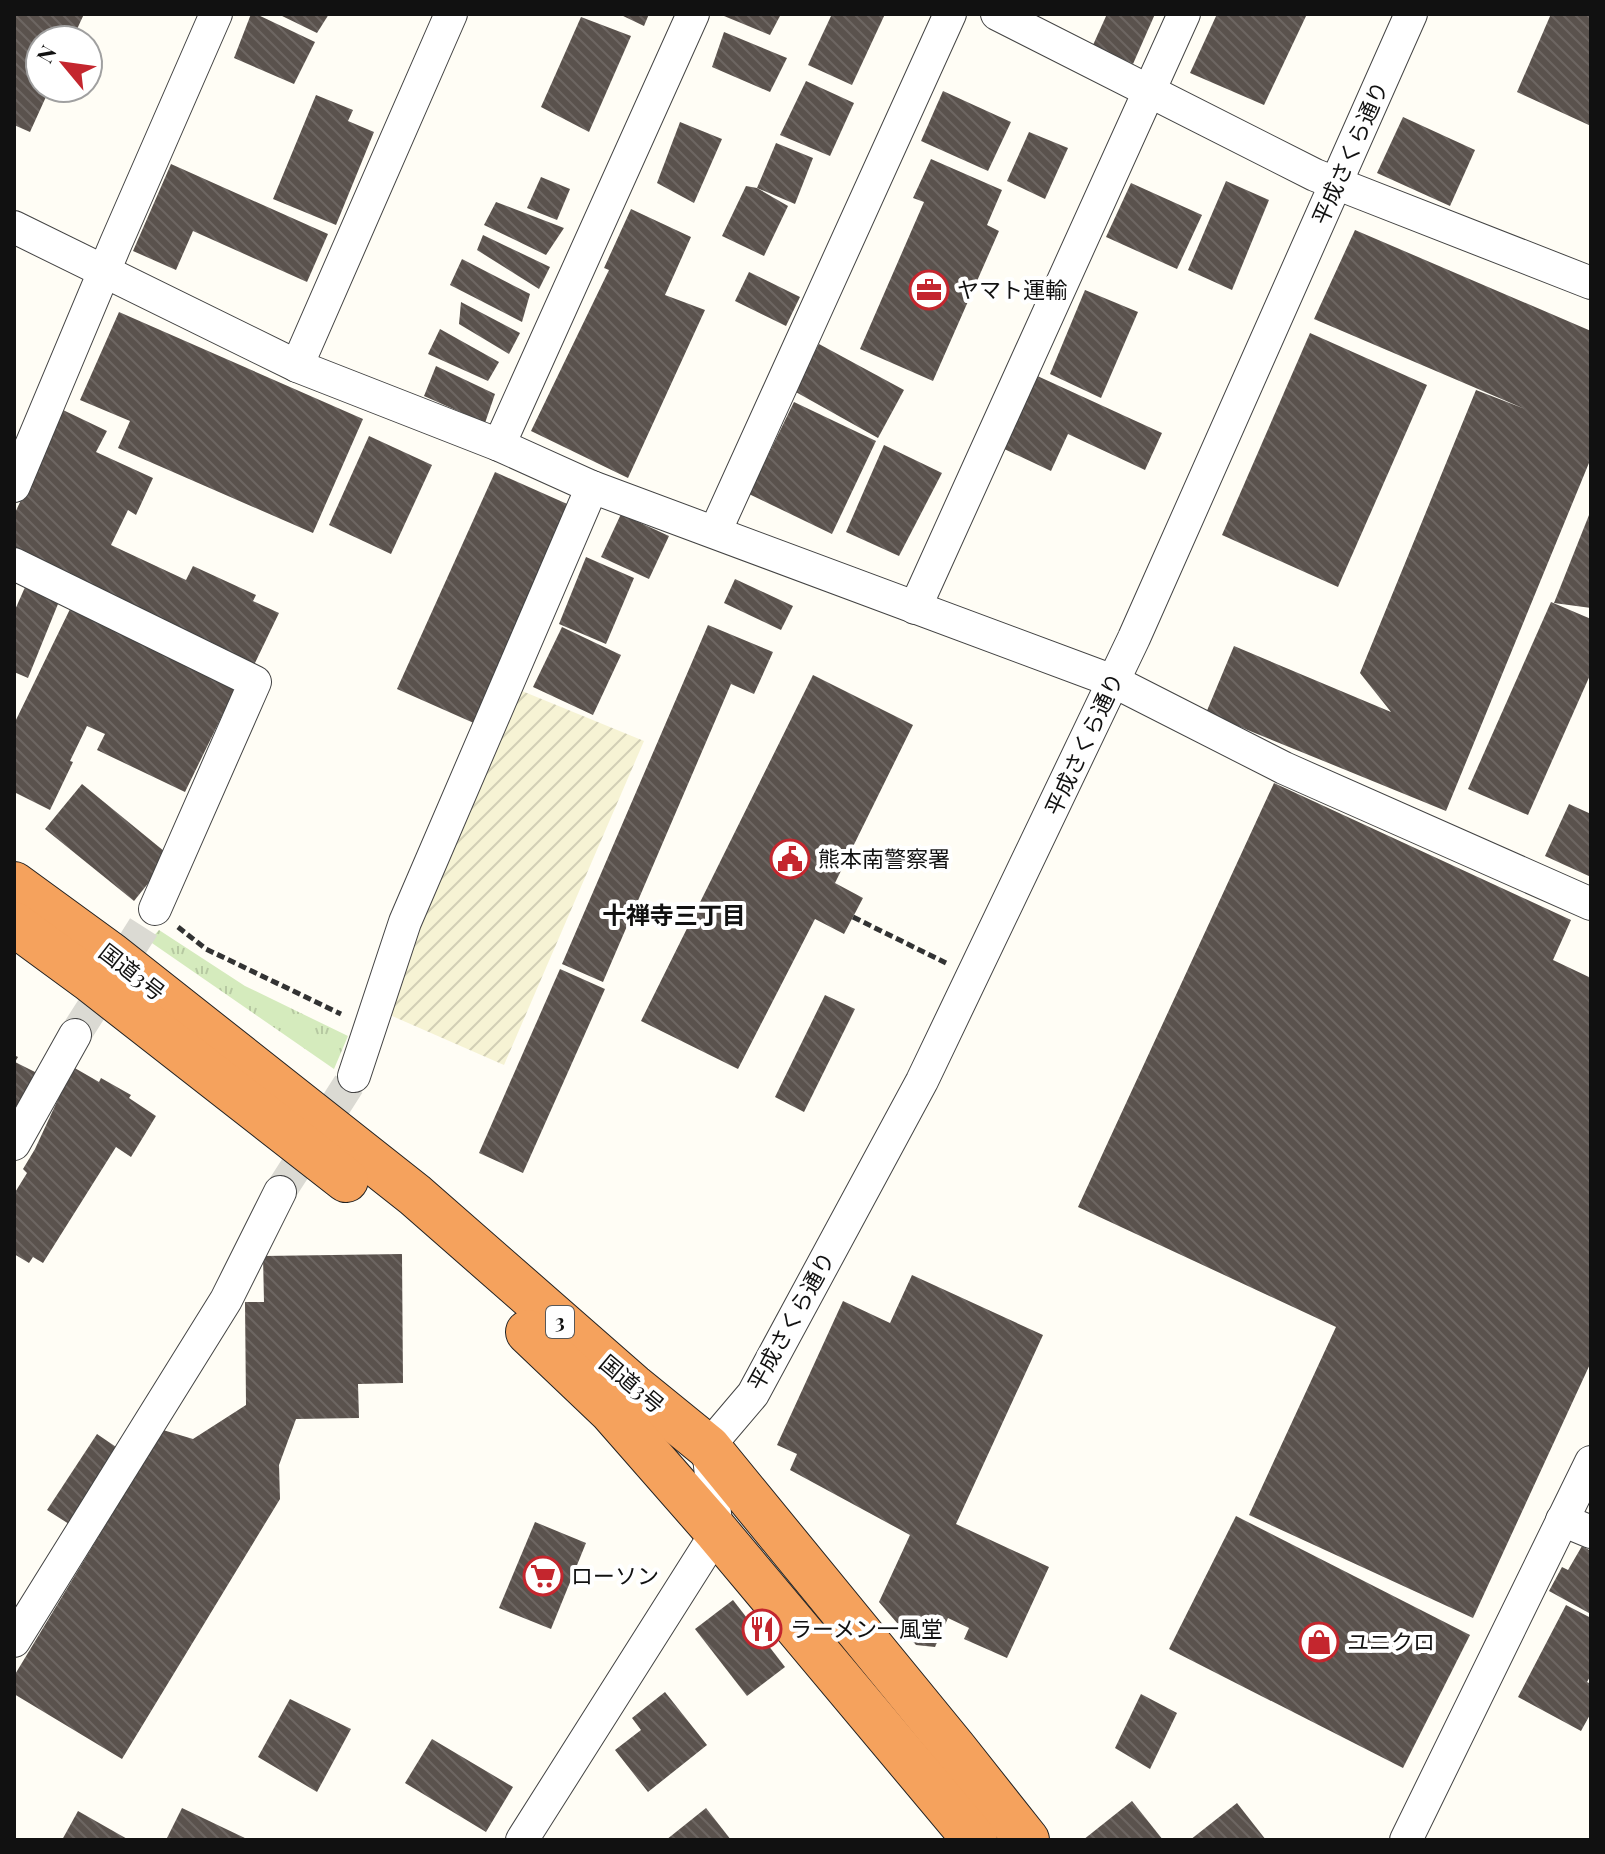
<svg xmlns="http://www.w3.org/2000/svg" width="1605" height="1854" font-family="'Playfair Display','Noto Sans JP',serif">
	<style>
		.farmland { fill: url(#farmland-furrows) }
		.grass { fill: url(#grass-tufts) }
		.building { fill: url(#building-back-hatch) }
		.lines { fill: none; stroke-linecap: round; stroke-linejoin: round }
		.minor-tunnel { stroke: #dbdad3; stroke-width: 32; stroke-dasharray: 32 16; stroke-linecap: butt }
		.minor-casing { stroke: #444; stroke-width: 34 }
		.highway-casing { stroke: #222; stroke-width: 46 }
		.path { stroke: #333; stroke-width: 5; stroke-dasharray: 8 4; stroke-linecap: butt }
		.minor { stroke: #fff; stroke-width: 32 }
		.highway { stroke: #f5a25d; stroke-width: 44 }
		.labels { text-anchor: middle; stroke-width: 8; stroke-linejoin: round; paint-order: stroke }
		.shield { fill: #fff; stroke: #585858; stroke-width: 2 }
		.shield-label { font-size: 20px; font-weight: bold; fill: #111 }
		.street-label { font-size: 22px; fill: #111; stroke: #fff }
		.poi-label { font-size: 22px; fill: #111; stroke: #fff; text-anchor: start }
		.neighbourhood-label { font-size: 24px; font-weight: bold; fill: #111; stroke: #fff }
	</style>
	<defs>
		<pattern id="farmland-furrows" width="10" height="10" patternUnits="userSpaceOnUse" patternTransform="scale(2)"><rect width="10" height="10" fill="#f6f3d4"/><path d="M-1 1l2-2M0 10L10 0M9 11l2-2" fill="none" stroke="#d2cfb5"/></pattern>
		<pattern id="grass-tufts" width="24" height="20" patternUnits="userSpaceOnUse" patternTransform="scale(2)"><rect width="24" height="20" fill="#d5ebbd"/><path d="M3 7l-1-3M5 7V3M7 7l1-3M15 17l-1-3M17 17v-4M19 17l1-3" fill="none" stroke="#b6c8a1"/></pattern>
		<pattern id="building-back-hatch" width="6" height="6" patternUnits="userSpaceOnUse" patternTransform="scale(2)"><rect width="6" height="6" fill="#5a524d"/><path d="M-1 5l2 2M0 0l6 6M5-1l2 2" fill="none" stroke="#6d6662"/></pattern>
	</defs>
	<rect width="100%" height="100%" fill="#fffdf5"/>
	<!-- farmland -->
	<path class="farmland" d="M522,691L644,741L504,1065L383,1012Z"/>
	<!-- grass -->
	<path class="grass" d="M159,930L245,986L348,1036L334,1069L149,941Z"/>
	<!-- building -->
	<g class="building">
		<path d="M14,14H84L72,40H40V88H50L30,132L14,125Z"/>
		<path d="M251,14H256L315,42L294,84L234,58Z"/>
		<path d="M278,14H329L317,33Z"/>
		<path d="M619,14H649L644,26Z"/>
		<path d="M725,14H781L770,35L724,16Z"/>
		<path d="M832,14H885L852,85L808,65Z"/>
		<path d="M1107,14H1155L1133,64L1093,45Z"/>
		<path d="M1217,14H1307L1264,105L1190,73Z"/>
		<path d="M1551,14H1591V126L1517,92Z"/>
		<path d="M581,17L631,36L589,132L541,107Z"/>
		<path d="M724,32L787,58L770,92L712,67Z"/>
		<path d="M806,81L854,103L830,156L780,135Z"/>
		<path d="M943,91L1011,122L988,171L921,141Z"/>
		<path d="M316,95L353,110L348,121L374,132L336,225L273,199Z"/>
		<path d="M1403,117L1475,150L1450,206L1377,173Z"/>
		<path d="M680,122L722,139L694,203L657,183Z"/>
		<path d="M1029,132L1068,148L1045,199L1007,181Z"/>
		<path d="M776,143L813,158L795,204L757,188Z"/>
		<path d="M931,159L1002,190L987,225L999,231L933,381L860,349L924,202L913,198Z"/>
		<path d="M171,164L328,234L307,282L193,231L176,270L133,251Z"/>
		<path d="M541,177L570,189L557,220L527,208Z"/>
		<path d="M1226,181L1269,200L1232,290L1188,270Z"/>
		<path d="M1131,183L1202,215L1177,269L1106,237Z"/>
		<path d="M746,186L757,188L788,206L764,256L722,236Z"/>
		<path d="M496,202L564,228L546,255L484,225Z"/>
		<path d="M631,209L691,237L665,295L705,310L628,478L531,431L609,270L604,268Z"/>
		<path d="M1355,230L1591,331V458L1446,811L1206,713L1234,646L1391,712L1360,673L1476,390L1525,409L1314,319Z"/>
		<path d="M483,235L550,267L539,289L477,250Z"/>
		<path d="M462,259L530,294L522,322L450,285Z"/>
		<path d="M749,272L800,297L786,326L735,301Z"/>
		<path d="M1085,290L1138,312L1101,398L1050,374Z"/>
		<path d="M461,302L520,333L509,354L459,324Z"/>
		<path d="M119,312L363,419L313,533L118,448L130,421L80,400Z"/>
		<path d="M440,329L499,362L488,381L428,354Z"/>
		<path d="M1310,333L1427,385L1338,587L1222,535Z"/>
		<path d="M819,344L904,390L878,438L794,391Z"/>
		<path d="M436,366L495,394L485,423L424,396Z"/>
		<path d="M1033,374L1162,433L1145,470L1068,434L1051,471L1000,447Z"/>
		<path d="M794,402L876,441L832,534L749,494Z"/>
		<path d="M63,410L107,431L96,452L153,478L136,515L128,510L111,545L186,580L193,566L256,595L253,601L279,613L254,665L14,551V515Z"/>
		<path d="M369,436L432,465L391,554L329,525Z"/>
		<path d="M884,445L942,473L899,556L846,532Z"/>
		<path d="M495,472L574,507L476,724L397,689Z"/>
		<path d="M1591,510V608L1554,603Z"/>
		<path d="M621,514L669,536L649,579L601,557Z"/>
		<path d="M586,557L634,578L606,644L559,624Z"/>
		<path d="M735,579L793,606L781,630L724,603Z"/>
		<path d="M26,585L60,599L28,678L14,672V612Z"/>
		<path d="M1551,602L1591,619V673L1528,815L1468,789Z"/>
		<path d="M72,605L237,685L185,792L97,750L105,734L87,726L70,761L73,762L50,810L14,792V724Z"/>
		<path d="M708,625L773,652L754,694L731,684L603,982L562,964Z"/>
		<path d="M562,627L621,655L593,715L533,687Z"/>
		<path d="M813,675L913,725L835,883L863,898L844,934L815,919L738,1069L641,1021Z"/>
		<path d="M1274,783L1571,920L1553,960L1591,978V1362L1473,1618L1249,1515L1336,1327L1078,1207Z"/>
		<path d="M82,784L170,856L134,901L45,829Z"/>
		<path d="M1569,804L1591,814V877L1545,856Z"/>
		<path d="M560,969L605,989L523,1173L479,1153Z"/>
		<path d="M825,995L855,1009L804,1112L775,1097Z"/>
		<path d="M14,1055L18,1057L15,1062L37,1073L19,1107L14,1104Z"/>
		<path d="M73,1067L99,1082L101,1078L131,1095L129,1098L156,1116L131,1157L116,1147L43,1263L33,1257L29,1263L14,1254V1194L27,1173L23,1169L35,1149Z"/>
		<path d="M402,1254L403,1383L358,1384L359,1418L296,1419L279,1465L280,1499L122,1759L14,1694V1676L163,1430L193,1439L246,1405L245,1302H264L263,1256Z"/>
		<path d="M912,1275L1043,1335L956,1524L1049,1567L1007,1658L964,1639L969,1628L948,1618L935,1647L916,1645L879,1602L910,1535L790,1470L797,1454L777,1445L843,1301L890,1323Z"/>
		<path d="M97,1434L119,1449L69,1524L47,1510Z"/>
		<path d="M1236,1516L1470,1635L1403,1768L1169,1649Z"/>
		<path d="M535,1522L586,1543L551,1629L499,1608Z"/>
		<path d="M1582,1546L1591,1551V1609L1589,1613L1549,1591L1562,1567L1568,1570Z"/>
		<path d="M733,1600L785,1667L747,1696L695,1629Z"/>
		<path d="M1566,1605L1591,1618V1675L1587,1682L1591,1684V1713L1581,1731L1518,1697Z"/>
		<path d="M665,1692L707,1745L648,1792L615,1750L641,1730L632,1718Z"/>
		<path d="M1141,1694L1177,1713L1150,1769L1115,1748Z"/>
		<path d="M290,1699L351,1729L317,1792L258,1757Z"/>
		<path d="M432,1739L513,1787L486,1832L405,1783Z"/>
		<path d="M1132,1801L1163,1840H1083Z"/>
		<path d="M1237,1803L1266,1840H1190Z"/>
		<path d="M182,1808L249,1840H166Z"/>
		<path d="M706,1808L731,1840H666Z"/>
		<path d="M78,1811L129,1840H62Z"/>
	</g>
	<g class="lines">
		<!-- minor-tunnel -->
		<g class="minor-tunnel">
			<path d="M75,1035L155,909"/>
			<path d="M280,1192L354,1076"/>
		</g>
		<defs>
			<g id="minor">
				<path d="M997,14L1315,175L1591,283"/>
				<path d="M14,227L297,366L499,445L592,487L1113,681L1284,768L1591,904"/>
				<path d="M297,366L451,14"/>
				<path d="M499,445L693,14"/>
				<path d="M14,486L116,243L216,14"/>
				<path d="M715,532L950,14"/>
				<path d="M14,564L255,682L155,909"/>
				<path d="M915,608L1184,14"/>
				<path d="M354,1076L405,922L592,487"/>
				<path d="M14,1144L75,1035"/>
				<path d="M1562,1520L1591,1532"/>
				<path d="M14,1641L226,1300L280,1192"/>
				<path d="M522,1840L717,1532L708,1447L753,1394L922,1081L1134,638L1411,14"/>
				<path d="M1406,1840L1591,1462"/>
			</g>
			<g id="highway">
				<path d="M14,884L110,954L415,1195L633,1386L708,1447L955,1749L1027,1840"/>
				<path d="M14,924L89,979L346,1180"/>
				<path d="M528,1332L611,1411L717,1532L975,1840"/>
			</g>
		</defs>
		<!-- minor casing -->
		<use href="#minor" class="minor-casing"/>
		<!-- highway casing -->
		<use href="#highway" class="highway-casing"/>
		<!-- path -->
		<g class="path">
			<path d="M853,917L946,963"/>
			<path d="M178,927L206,949L341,1014"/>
		</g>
		<!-- minor -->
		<use href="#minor" class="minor"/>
		<!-- highway -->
		<use href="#highway" class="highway"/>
	</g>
	<!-- icons -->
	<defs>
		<symbol id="office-ring" viewBox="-11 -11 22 22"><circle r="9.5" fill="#fff" stroke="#c4262e" stroke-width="1.5"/><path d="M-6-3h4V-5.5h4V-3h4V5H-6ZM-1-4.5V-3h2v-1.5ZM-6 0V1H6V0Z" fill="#c4262e"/></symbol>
		<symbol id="civic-ring" viewBox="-11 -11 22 22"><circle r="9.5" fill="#fff" stroke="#c4262e" stroke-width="1.5"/><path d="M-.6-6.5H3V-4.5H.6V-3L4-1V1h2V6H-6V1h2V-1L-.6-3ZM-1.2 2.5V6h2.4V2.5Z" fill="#c4262e"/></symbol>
		<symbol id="supermarket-ring" viewBox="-11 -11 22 22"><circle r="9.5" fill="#fff" stroke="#c4262e" stroke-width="1.5"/><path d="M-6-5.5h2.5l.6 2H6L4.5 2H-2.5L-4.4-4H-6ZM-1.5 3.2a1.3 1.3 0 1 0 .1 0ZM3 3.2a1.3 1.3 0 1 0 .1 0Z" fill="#c4262e"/></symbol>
		<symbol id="restaurant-ring" viewBox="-11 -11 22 22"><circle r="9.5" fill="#fff" stroke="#c4262e" stroke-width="1.5"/><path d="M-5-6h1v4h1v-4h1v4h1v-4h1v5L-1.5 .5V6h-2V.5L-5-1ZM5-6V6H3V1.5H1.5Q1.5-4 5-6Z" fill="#c4262e"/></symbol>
		<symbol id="shop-ring" viewBox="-11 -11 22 22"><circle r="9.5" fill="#fff" stroke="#c4262e" stroke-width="1.5"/><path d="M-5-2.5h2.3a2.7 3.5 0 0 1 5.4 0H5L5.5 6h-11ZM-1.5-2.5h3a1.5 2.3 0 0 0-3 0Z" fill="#c4262e"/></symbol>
	</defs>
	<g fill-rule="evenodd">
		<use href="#office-ring" x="907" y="268" width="44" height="44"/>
		<use href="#civic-ring" x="768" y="837" width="44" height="44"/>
		<use href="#supermarket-ring" x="521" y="1554" width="44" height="44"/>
		<use href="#restaurant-ring" x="740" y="1607" width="44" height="44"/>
		<use href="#shop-ring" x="1297" y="1620" width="44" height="44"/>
	</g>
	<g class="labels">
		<!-- shield labels -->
		<rect class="shield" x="546" y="1306" width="28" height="32" rx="6"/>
		<g class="shield-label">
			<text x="560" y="1329">3</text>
		</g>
		<!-- street labels -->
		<g class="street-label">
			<text transform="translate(1350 153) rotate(-66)" y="8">平成さくら通り</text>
			<text transform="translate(1084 744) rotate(-65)" y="8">平成さくら通り</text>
			<text transform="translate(132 972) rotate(38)" y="8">国道3号</text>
			<text transform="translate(791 1321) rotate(-61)" y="8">平成さくら通り</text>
			<text transform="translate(632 1384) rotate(40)" y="8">国道3号</text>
		</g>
		<!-- poi labels -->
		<g class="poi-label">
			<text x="957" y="298">ヤマト運輸</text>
			<text x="818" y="867">熊本南警察署</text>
			<text x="571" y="1584">ローソン</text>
			<text x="790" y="1637">ラーメン一風堂</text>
			<text x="1347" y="1650">ユニクロ</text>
		</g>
		<!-- neighbourhood labels -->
		<g class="neighbourhood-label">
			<text x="674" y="924">十禅寺三丁目</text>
		</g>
	</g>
	<!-- border -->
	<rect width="1605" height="1854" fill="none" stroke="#111111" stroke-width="32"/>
	<!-- north arrow -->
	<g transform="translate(64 64) rotate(299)"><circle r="38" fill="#ffffff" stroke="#a0a0a0" stroke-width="2"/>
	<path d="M0-6L14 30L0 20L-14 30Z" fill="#c4262e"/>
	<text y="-12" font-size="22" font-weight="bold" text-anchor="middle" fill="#111111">N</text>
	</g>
</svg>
